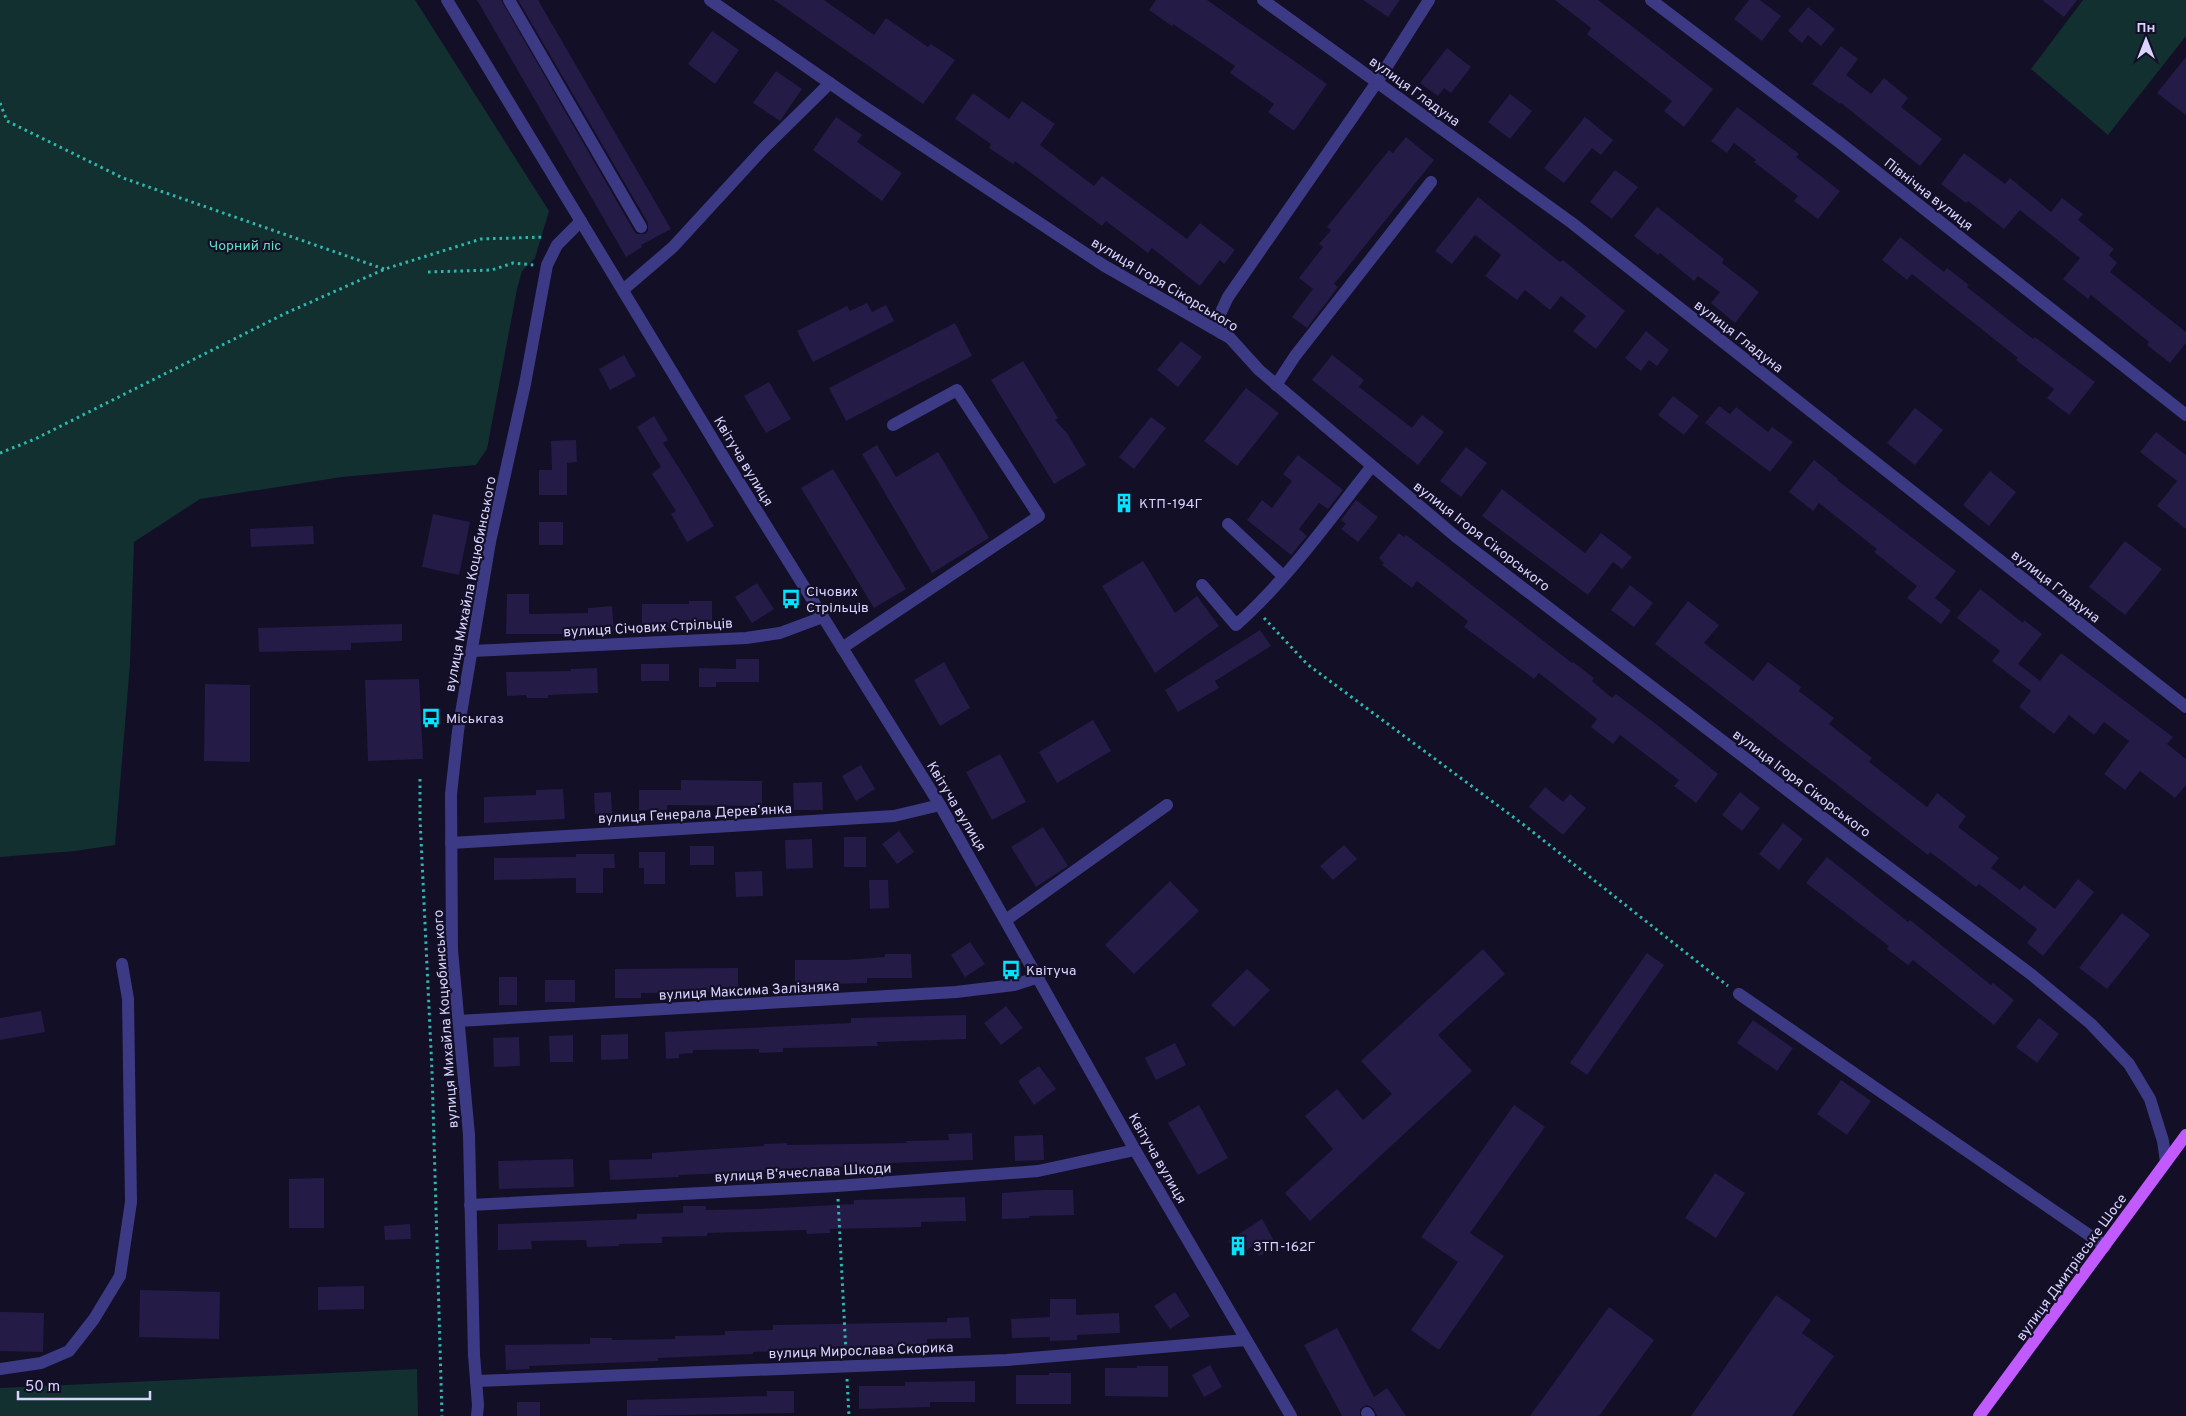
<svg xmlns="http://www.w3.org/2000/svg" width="2186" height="1416" font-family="Overpass,sans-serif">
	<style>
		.green { fill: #12302f }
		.building { fill: #241b47 }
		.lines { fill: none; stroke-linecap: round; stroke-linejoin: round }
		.path { stroke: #2fb8b0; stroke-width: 3; stroke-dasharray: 2.5 4; stroke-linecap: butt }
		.minor { stroke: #3d3a85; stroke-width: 12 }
		.major { stroke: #c25bff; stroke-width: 12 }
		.labels { text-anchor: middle; stroke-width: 4.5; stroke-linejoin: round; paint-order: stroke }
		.street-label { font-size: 14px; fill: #d9d4ff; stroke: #130f26 }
		.park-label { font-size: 14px; fill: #5fe0c0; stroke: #130f26 }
		.poi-label { font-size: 14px; fill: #d9d4ff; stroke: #130f26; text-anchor: start }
	</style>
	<rect width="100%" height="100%" fill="#130f26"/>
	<!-- green -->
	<g class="green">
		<path d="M0,0H415L549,211L535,258L522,271L517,289L487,449L476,465L342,477L200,499L134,542L130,664L115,845L75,851L0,857Z"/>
		<path d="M2083,0H2186V36L2108,135L2031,69Z"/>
		<path d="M417,1369L418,1416H0V1388Z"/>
	</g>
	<!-- building -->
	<g class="building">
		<path d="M477,0H501L634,231L637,234H645L648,231V223L518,0H538L671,229L641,245L642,247L626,257Z"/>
		<path d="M774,0H824L874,35L886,18L928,47L931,44L955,60L923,104Z"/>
		<path d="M1156,0H1207L1327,84L1294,131L1268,112L1274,104L1230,73L1235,66L1173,24L1172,26L1149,10Z"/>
		<path d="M1363,0H1400L1388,17Z"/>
		<path d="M1555,0H1598L1713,89L1684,127L1664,111L1672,101L1587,34L1591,28Z"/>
		<path d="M1749,0H1760L1781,16L1762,41L1734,19Z"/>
		<path d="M2042,0H2077L2064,17Z"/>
		<path d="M1808,7L1835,29L1821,46L1808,35L1802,43L1788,31Z"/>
		<path d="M712,31L739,50L715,84L688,64Z"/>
		<path d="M1841,46L1858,59L1846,75L1871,94L1884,78L1908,98L1901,107L1942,139L1920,166L1841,103L1840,104L1812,84Z"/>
		<path d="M1447,48L1471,67L1451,93L1444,88L1438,96L1420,83Z"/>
		<path d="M2186,57V115L2157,93Z"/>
		<path d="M776,71L802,89L780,121L753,103Z"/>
		<path d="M973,93L1009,119L1022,101L1055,124L1040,145L1094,186L1102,176L1187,239L1200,223L1235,250L1224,264L1220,260L1200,286L1152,248L1148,253L1106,221L1102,226L1015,161L1013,164L989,148L991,144L955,119Z"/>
		<path d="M1510,94L1532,111L1510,139L1488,122Z"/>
		<path d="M1737,107L1799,154L1796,157L1840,191L1818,219L1794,201L1798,196L1754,162L1756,160L1734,143L1727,153L1711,141Z"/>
		<path d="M836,117L862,135L857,142L902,173L882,201L813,150Z"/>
		<path d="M1585,117L1613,140L1601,155L1592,148L1564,183L1544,168Z"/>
		<path d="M1406,137L1434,160L1334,284L1338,287L1307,328L1292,317L1313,289L1299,278L1323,247L1319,244L1331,230L1327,227L1389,150L1393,153Z"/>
		<path d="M1964,153L2005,184L2010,178L2051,212L2062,198L2083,214L2078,220L2114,249L2109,255L2117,263L2110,272L2186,332V343L2170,363L2147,345L2149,342L2091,295L2088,299L2063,279L2080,258L2020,210L2004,229L1968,201L1966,203L1941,184Z"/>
		<path d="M1615,170L1638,187L1612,219L1590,202Z"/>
		<path d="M1478,197L1560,262L1563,260L1625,311L1596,349L1573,331L1586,316L1561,296L1550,310L1525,290L1517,300L1485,276L1501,255L1475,235L1452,264L1435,251Z"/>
		<path d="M1657,207L1724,259L1722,263L1759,292L1735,323L1711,303L1720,292L1698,276L1694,281L1660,253L1658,255L1634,236Z"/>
		<path d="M1900,237L1944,272L1947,268L1969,285L1967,287L2033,339L2035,337L2095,382L2069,415L2047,398L2054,389L2016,360L2018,358L1912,274L1907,280L1882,260Z"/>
		<path d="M867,303L872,312L886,305L894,321L813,362L797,331L847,306L850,311Z"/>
		<path d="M955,323L972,356L846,421L829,388Z"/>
		<path d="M1646,331L1669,350L1657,366L1649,360L1641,371L1625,358Z"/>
		<path d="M1181,341L1202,357L1178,387L1157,370Z"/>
		<path d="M624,355L636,376L610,390L599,369Z"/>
		<path d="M1332,355L1364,380L1359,387L1412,428L1422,415L1444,432L1418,465L1312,380Z"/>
		<path d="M1023,361L1058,418L1055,420L1067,433L1086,465L1054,484L991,380Z"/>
		<path d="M769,382L791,419L766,433L744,396Z"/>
		<path d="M1246,388L1279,413L1237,466L1204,441Z"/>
		<path d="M1673,396L1699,416L1684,435L1658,415Z"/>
		<path d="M1719,406L1730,414L1736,407L1768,432L1772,427L1793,442L1770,472L1705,423Z"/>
		<path d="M1915,408L1943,430L1915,465L1887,443Z"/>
		<path d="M654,416L668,440L663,443L688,482L714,526L687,542L671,514L676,511L652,474L661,467L637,427Z"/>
		<path d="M1151,417L1166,428L1134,469L1119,457Z"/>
		<path d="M2156,432L2186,455V529L2157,506L2177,481L2140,452Z"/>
		<path d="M576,440L577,462L567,463V495H539V470H552L551,441Z"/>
		<path d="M877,445L896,477L938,452L989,538L932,573L862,454Z"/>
		<path d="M1466,447L1487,463L1461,497L1440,481Z"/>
		<path d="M1298,455L1343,490L1328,509L1319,503L1299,529L1307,536L1291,555L1247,520L1262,500L1272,508L1292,481L1283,474Z"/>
		<path d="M1814,460L1838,479L1837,480L1956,571L1935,598L1951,611L1941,624L1907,598L1917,586L1874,552L1877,549L1819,503L1813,511L1789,492Z"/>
		<path d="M833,469L906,589L874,608L801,488Z"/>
		<path d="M1990,471L2016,492L1989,526L1963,505Z"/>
		<path d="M1502,489L1585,553L1601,533L1632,557L1622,569L1613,562L1588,595L1482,516Z"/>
		<path d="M1356,500L1378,517L1358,542L1341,529L1346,524L1341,520Z"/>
		<path d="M433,514L470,522L459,575L422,567Z"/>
		<rect x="539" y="522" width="24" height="23"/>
		<path d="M313,526L314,544L251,547L250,529Z"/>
		<path d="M1399,533L1404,537L1406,535L1455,572L1572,663L1573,662L1594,678L1592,681L1612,698L1616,694L1656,724L1718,774L1696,803L1674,786L1679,780L1620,735L1613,744L1591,727L1597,719L1539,673L1534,679L1464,627L1468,621L1417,581L1412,588L1382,565L1384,563L1379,558Z"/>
		<path d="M2125,541L2162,569L2125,615L2089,587Z"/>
		<path d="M1143,561L1175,613L1197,596L1219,626L1155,673L1102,586Z"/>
		<path d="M757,583L774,609L752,623L735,597Z"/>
		<path d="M1630,585L1653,603L1634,627L1611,610Z"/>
		<path d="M1980,589L2023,623L2024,620L2042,634L2018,664L2040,681L2061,653L2173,737L2167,744L2186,759V785L2175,798L2140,771L2125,790L2104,774L2129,741L2104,722L2094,735L2069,715L2054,734L2019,707L2031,691L1992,661L2000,651L1957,618Z"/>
		<path d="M507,594H529V614L588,613V608L612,606L614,631L575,634H506Z"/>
		<path d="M689,601H712V627H642V604H689Z"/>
		<path d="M1688,601L1719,625L1704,643L1753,681L1768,662L1801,687L1799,691L1834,718L1829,724L1872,758L1869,762L1927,807L1937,793L1966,816L1958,827L1999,858L1991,868L2020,890L2024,885L2055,909L2078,879L2094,892L2043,956L2027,943L2037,929L1979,884L1976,887L1930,852L1928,855L1655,644Z"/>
		<path d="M402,624V641L351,643V650L259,652L258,628Z"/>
		<path d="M1260,630L1271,646L1215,681L1219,688L1178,712L1165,690Z"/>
		<path d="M736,659H759V682H716V687H699V668L736,669Z"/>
		<path d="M944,662L970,708L940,726L914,680Z"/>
		<rect x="641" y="664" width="28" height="17"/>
		<path d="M597,668L598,693L548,695V698H527L526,695L507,696L506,672L571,671V669Z"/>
		<path d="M419,679L423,759L368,761L365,680Z"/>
		<path d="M205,684L250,685V762L204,761Z"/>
		<path d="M1093,720L1111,751L1057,783L1039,752Z"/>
		<path d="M1000,754L1026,802L992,820L966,772Z"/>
		<path d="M861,765L875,789L856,801L842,776Z"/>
		<path d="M681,780L762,781V806L667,805V810H639V790H681Z"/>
		<path d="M822,782L823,810H794L793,783Z"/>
		<path d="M1545,787L1563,802L1570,794L1586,808L1563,835L1529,807Z"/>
		<path d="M563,789L565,819L484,823V797L536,795V790Z"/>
		<path d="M611,792L612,813L595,814L594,793Z"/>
		<path d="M1740,792L1760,808L1742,831L1722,815Z"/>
		<path d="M1783,823L1803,839L1779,870L1759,854Z"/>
		<path d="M1043,827L1068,866L1036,887L1011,847Z"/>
		<path d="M899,831L914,852L897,864L882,844Z"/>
		<rect x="844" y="837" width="22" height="30"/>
		<path d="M812,839L813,868L786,869L785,840Z"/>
		<path d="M1344,845L1357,859L1333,880L1320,866Z"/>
		<rect x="690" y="846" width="24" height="19"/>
		<path d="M639,852H665V884H644V868H639Z"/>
		<path d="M576,854H614L615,868H603V893H576V878L494,880V858L576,857Z"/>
		<path d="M1827,857L1908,922L1910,920L1991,985L1993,983L2014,1000L1994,1025L1913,960L1908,965L1887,949L1889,946L1806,883Z"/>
		<path d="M762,871L763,896L736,897L735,872Z"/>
		<path d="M869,880H888L889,908L870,909Z"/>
		<path d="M1170,881L1199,911L1134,974L1105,945Z"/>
		<path d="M2122,913L2150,935L2107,989L2079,968Z"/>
		<path d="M970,942L985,964L965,977L951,955Z"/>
		<path d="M1483,949L1505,974L1438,1035L1472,1071L1310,1221L1285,1193L1333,1149L1305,1116L1337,1089L1363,1120L1392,1094L1361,1061Z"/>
		<path d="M1647,953L1664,965L1587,1075L1570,1063Z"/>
		<path d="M885,954H911L912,978H867V983L795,985V960H846L885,957Z"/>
		<path d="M738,968V992L641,993V998H615V969Z"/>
		<path d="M1247,969L1270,990L1234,1027L1211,1005Z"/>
		<rect x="499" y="977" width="18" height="28"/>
		<rect x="545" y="980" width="30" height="22"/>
		<path d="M1006,1006L1023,1028L1001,1045L984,1023Z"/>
		<path d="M41,1011L45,1032L0,1040V1018Z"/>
		<path d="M966,1015V1039L877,1042L878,1046L783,1048V1052L759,1053V1049L693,1050V1053L679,1054V1058L666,1059L665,1032L851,1023V1018Z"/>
		<path d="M2039,1018L2059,1034L2037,1063L2016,1047Z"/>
		<path d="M1753,1020L1793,1048L1777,1071L1737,1043Z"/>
		<path d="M628,1034V1059L601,1060V1035Z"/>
		<path d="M573,1035V1062H550L549,1036Z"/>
		<path d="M519,1037L520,1066L494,1067L493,1038Z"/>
		<path d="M1175,1043L1186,1065L1156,1080L1145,1058Z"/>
		<path d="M1039,1066L1056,1089L1034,1105L1018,1081Z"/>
		<path d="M1841,1080L1871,1101L1847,1135L1817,1114Z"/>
		<path d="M1199,1105L1228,1158L1198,1175L1168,1123Z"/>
		<path d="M1514,1105L1545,1127L1470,1233L1504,1256L1439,1350L1411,1330L1458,1262L1421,1237Z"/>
		<path d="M972,1133L973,1160L891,1163V1165L836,1167V1169L679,1175V1177L610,1180L609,1160L652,1159V1153L764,1146V1144L787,1143V1145L907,1143L906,1141L949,1140L948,1134Z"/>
		<path d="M1043,1135L1044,1160L1015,1161L1014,1136Z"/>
		<path d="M573,1159L574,1187L499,1189L498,1161Z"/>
		<path d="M1715,1173L1745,1193L1716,1238L1685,1218Z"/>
		<path d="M324,1178V1228H289V1179Z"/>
		<path d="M1043,1190H1073L1074,1215L1029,1216V1218L1002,1219V1193Z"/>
		<path d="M965,1197L966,1221L921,1222V1227L830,1229V1233L807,1234L806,1230L707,1233V1236L662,1237V1243L619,1244V1246L587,1247L586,1240L531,1241L532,1249L498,1250V1224L637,1219V1214L683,1213V1206H706V1210L757,1209L854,1204V1200Z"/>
		<path d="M1262,1219L1277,1246L1259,1256L1253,1246L1237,1256L1228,1241Z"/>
		<path d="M410,1224L411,1239L385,1240L384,1226Z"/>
		<path d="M364,1286V1309L318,1310V1287Z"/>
		<path d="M140,1290L220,1292L219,1339L139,1337Z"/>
		<path d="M1175,1292L1190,1316L1170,1329L1154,1306Z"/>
		<path d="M1776,1295L1811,1320L1802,1333L1834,1356L1792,1416H1691Z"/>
		<path d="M1050,1299H1076V1315L1119,1313L1120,1333L1077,1335V1340L1050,1341V1337L1012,1338L1011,1319L1050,1317Z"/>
		<path d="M1609,1307L1654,1340L1599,1416H1530Z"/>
		<path d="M0,1312L44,1313L43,1352L0,1351Z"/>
		<path d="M969,1317L971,1338L927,1339V1346L753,1352V1354L658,1358V1361L529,1366L530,1369L506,1370L505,1345L590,1344V1338H612V1340L675,1339V1336L725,1335V1331L773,1330V1325L947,1322V1318Z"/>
		<path d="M1337,1328L1374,1397L1387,1388L1406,1416H1377L1373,1408L1367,1405L1360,1409V1416H1342L1304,1345Z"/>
		<path d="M1210,1365L1222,1387L1204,1397L1192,1375Z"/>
		<path d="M1137,1366H1168V1397L1105,1396V1368H1137Z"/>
		<path d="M1049,1373H1071V1404H1016V1375H1049Z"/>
		<path d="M975,1381V1402H930V1407L859,1409V1386H905V1382Z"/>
		<path d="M767,1391H794V1413L627,1416V1400L767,1396Z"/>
		<rect x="517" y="1402" width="23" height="14"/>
	</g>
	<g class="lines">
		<!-- path -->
		<g class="path">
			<path d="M0,103L7,121L123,178L384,269"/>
			<path d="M428,272L492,270L513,263L534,265"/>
			<path d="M0,453L35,439L284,314L385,269L481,239L545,237"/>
			<path d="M1264,618L1307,664L1524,825L1728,986"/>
			<path d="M420,779V818L432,1071L442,1416"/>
			<path d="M838,1199L846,1353"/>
			<path d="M847,1379L849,1416"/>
		</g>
		<!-- minor -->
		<g class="minor">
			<path d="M447,0L729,466L940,805L1135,1150L1291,1416"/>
			<path d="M509,0L641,227"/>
			<path d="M710,0L860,104L1103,265L1230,338L1259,370L1455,536L1847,836L2032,975L2091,1024L2129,1064L2150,1099L2163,1141L2166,1162"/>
			<path d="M1263,0L1572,223L2186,707"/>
			<path d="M1651,0L1839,142L2186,415"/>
			<path d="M623,290L673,247L764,148L830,83"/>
			<path d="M1221,333L1220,314L1228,297L1377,82L1429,0"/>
			<path d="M1276,385L1295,356L1431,182"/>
			<path d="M1228,524L1283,576"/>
			<path d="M1202,585L1236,625C1288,579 1329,520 1372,466"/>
			<path d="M842,648L1039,516L957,390L893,425"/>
			<path d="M472,651L746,638L780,633L823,617"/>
			<path d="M451,843L894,816L940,805"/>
			<path d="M1006,920L1167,805"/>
			<path d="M1739,994L2105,1246"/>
			<path d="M458,1021L956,992L1014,985L1039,977"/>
			<path d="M470,1205L837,1186L1038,1171L1135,1150"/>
			<path d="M0,1369L41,1363L69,1351L94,1319L120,1276L131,1202L128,999L122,964"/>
			<path d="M476,1381L1007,1360L1246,1340"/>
			<path d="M1367,1413L1369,1416"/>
			<path d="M477,1416L478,1405L474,1355L469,1135L452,950L451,794L458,731L490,542L525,384L547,265L557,245L581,221"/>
		</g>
		<!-- major -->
		<path class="major" d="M1979,1416L2186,1135"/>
	</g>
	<!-- icons -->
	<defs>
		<symbol id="building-bare" viewBox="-9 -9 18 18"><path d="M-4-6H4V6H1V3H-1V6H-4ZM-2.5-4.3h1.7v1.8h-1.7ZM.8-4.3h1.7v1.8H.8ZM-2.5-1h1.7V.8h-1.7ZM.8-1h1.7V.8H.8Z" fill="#00e5ff" stroke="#130f26" stroke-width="2.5" paint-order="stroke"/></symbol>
		<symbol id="bus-bare" viewBox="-9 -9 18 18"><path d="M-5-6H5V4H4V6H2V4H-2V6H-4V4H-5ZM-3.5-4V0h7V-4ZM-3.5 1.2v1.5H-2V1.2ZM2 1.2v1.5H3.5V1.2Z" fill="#00e5ff" stroke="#130f26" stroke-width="2.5" paint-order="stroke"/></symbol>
	</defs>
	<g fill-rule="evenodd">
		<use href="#building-bare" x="1110" y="489" width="28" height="28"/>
		<use href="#bus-bare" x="777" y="585" width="28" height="28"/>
		<use href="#bus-bare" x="417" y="704" width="28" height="28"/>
		<use href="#bus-bare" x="997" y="956" width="28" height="28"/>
		<use href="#building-bare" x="1224" y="1232" width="28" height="28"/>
	</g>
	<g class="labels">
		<!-- street labels -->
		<g class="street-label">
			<text transform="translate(1415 91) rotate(36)" y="5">вулиця Гладуна</text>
			<text transform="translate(1929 194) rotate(38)" y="5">Північна вулиця</text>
			<text transform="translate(1165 284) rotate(31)" y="5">вулиця Ігоря Сікорського</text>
			<text transform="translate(1739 336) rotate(38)" y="5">вулиця Гладуна</text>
			<text transform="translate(744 461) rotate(59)" y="5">Квітуча вулиця</text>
			<text transform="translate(1482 536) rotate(38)" y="5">вулиця Ігоря Сікорського</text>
			<text transform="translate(470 584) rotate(-79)" y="5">вулиця Михайла Коцюбинського</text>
			<text transform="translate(2056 586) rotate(38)" y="5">вулиця Гладуна</text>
			<text transform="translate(648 627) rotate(-3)" y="5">вулиця Січових Стрільців</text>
			<text transform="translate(1802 783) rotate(37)" y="5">вулиця Ігоря Сікорського</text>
			<text transform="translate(957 806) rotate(59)" y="5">Квітуча вулиця</text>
			<text transform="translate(695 813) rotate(-3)" y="5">вулиця Генерала Деревʼянка</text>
			<text transform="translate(749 990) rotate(-3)" y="5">вулиця Максима Залізняка</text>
			<text transform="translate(445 1019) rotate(-94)" y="5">вулиця Михайла Коцюбинського</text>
			<text transform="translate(1158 1158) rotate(60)" y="5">Квітуча вулиця</text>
			<text transform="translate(803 1172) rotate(-3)" y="5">вулиця Вʼячеслава Шкоди</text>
			<text transform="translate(2071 1267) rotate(-54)" y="5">вулиця Дмитрівське Шосе</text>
			<text transform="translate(861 1350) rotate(-2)" y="5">вулиця Мирослава Скорика</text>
		</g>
		<!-- park labels -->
		<g class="park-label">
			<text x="245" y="250">Чорний ліс</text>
		</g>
		<!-- poi labels -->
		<g class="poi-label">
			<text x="1139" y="508">КТП-194Г</text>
			<text x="806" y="596">Січових<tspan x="806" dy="16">Стрільців</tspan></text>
			<text x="446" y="723">Міськгаз</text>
			<text x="1026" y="975">Квітуча</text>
			<text x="1253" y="1251">ЗТП-162Г</text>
		</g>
	</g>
	<!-- north arrow -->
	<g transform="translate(2146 40)" stroke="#130f26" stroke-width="4" paint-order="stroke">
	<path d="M0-4L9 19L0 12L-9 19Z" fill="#d9d4ff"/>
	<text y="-8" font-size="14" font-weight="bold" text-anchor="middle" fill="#d9d4ff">Пн</text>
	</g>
	<!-- scale -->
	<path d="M18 1391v8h132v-8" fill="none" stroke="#d9d4ff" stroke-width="2.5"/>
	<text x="25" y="1391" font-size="15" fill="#d9d4ff" stroke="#130f26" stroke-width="4" paint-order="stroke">50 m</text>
</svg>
